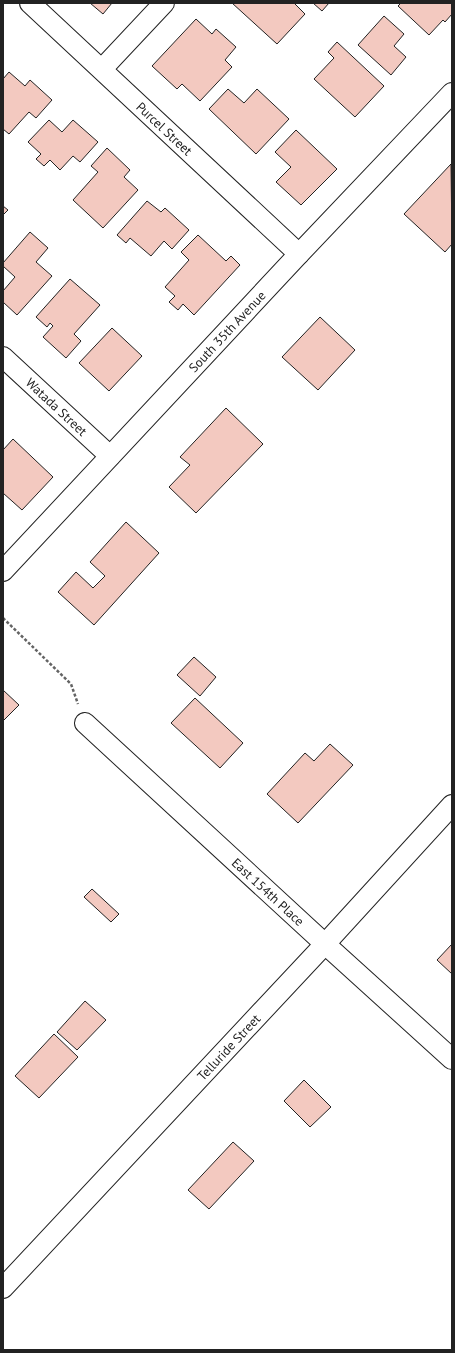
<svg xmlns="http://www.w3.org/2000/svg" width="455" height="1353" font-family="'PT Sans',sans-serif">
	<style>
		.building { fill: #f3c9c0; stroke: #222 }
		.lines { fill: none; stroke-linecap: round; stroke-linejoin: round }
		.minor-casing { stroke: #222; stroke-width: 22 }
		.path { stroke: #646464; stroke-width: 2.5; stroke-dasharray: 3 2; stroke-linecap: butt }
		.minor { stroke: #fff; stroke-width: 20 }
		.labels { text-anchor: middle; stroke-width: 3; stroke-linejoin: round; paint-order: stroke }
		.street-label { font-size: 13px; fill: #222; stroke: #fff }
	</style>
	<rect width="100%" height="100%" fill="#fff"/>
	<!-- building -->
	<g class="building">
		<path d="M90,3H112L103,14Z"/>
		<path d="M232,3H294L305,14L277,44Z"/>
		<path d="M313,3H329L322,11Z"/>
		<path d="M401,3H452V14L445,22L443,20L429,35L398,6Z"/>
		<path d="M384,16L404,34L394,46L406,57L391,75L358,45Z"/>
		<path d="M196,19L212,34L216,29L236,47L225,60L232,67L200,101L182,84L177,89L152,66Z"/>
		<path d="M337,42L384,86L355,117L314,79L334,58L328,52Z"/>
		<path d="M9,72L25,86L30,80L52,100L36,118L29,112L9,134L3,129V79Z"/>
		<path d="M228,89L244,103L257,89L289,119L256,154L209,109Z"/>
		<path d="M49,120L62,132L73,120L98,142L80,162L73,156L60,170L50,160L44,166L36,159L41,154L28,142Z"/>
		<path d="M296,130L337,169L301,205L276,182L291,167L275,152Z"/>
		<path d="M107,148L130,170L124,177L138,190L103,228L73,200L98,172L91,166Z"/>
		<path d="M451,164L452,244L445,252L404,214Z"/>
		<path d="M147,201L161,212L165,208L189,230L172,249L164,241L151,256L130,238L126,243L117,235Z"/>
		<path d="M3,206L8,210L3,215Z"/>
		<path d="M30,232L48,248L36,262L52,276L17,315L3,302V291L15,277L3,266V263Z"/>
		<path d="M198,235L226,261L231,256L240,265L194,315L183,304L178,310L169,302L175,296L165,287L189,260L181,252Z"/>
		<path d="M70,279L100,305L74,334L81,341L66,358L43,337L53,326L50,323L47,327L36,317Z"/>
		<path d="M320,317L355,350L318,390L282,357Z"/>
		<path d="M112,328L142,356L109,391L79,363Z"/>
		<path d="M226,408L263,444L196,513L169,487L190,465L180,457Z"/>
		<path d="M13,439L53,477L22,510L3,493V450Z"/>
		<path d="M126,522L159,553L94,625L58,592L76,572L93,588L105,576L90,562Z"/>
		<path d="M194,657L216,677L200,696L177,675Z"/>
		<path d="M3,690L19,705L3,721Z"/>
		<path d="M195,698L243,743L220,768L171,723Z"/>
		<path d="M330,744L353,765L298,823L267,794L305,753L314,761Z"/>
		<path d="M92,889L119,914L111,922L84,897Z"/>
		<path d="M452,944V974L437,960Z"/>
		<path d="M85,1001L106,1020L77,1050L57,1032Z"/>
		<path d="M54,1034L78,1057L39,1098L15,1076Z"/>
		<path d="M304,1080L331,1107L310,1127L284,1101Z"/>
		<path d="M233,1142L254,1161L209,1209L188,1190Z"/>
	</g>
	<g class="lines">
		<defs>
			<g id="minor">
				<path id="s1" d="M30,3L299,254"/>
				<path d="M102,69L164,3"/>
				<path id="s2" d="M3,357L110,456"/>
				<path id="s3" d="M3,571L299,254L452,93"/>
				<path id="s4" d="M85,723L325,944L452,1059"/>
				<path id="s5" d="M3,1288L325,944L452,805"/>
			</g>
		</defs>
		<!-- minor casing -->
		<use href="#minor" class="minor-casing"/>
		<!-- path -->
		<path class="path" d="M3,618L71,684L78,704"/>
		<!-- minor -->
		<use href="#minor" class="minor"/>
	</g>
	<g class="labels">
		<!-- street labels -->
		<g class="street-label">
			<text dy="5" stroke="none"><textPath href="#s1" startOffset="184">Purcel Street</textPath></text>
			<text dy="5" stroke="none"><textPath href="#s3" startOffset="328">South 35th Avenue</textPath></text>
			<text dy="5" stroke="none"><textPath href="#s2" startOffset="73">Watada Street</textPath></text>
			<text dy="5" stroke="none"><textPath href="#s4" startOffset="249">East 154th Place</textPath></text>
			<text dy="5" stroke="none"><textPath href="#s5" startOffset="330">Telluride Street</textPath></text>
		</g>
	</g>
	<!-- border -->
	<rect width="455" height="1353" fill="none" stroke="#222222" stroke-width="8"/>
</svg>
